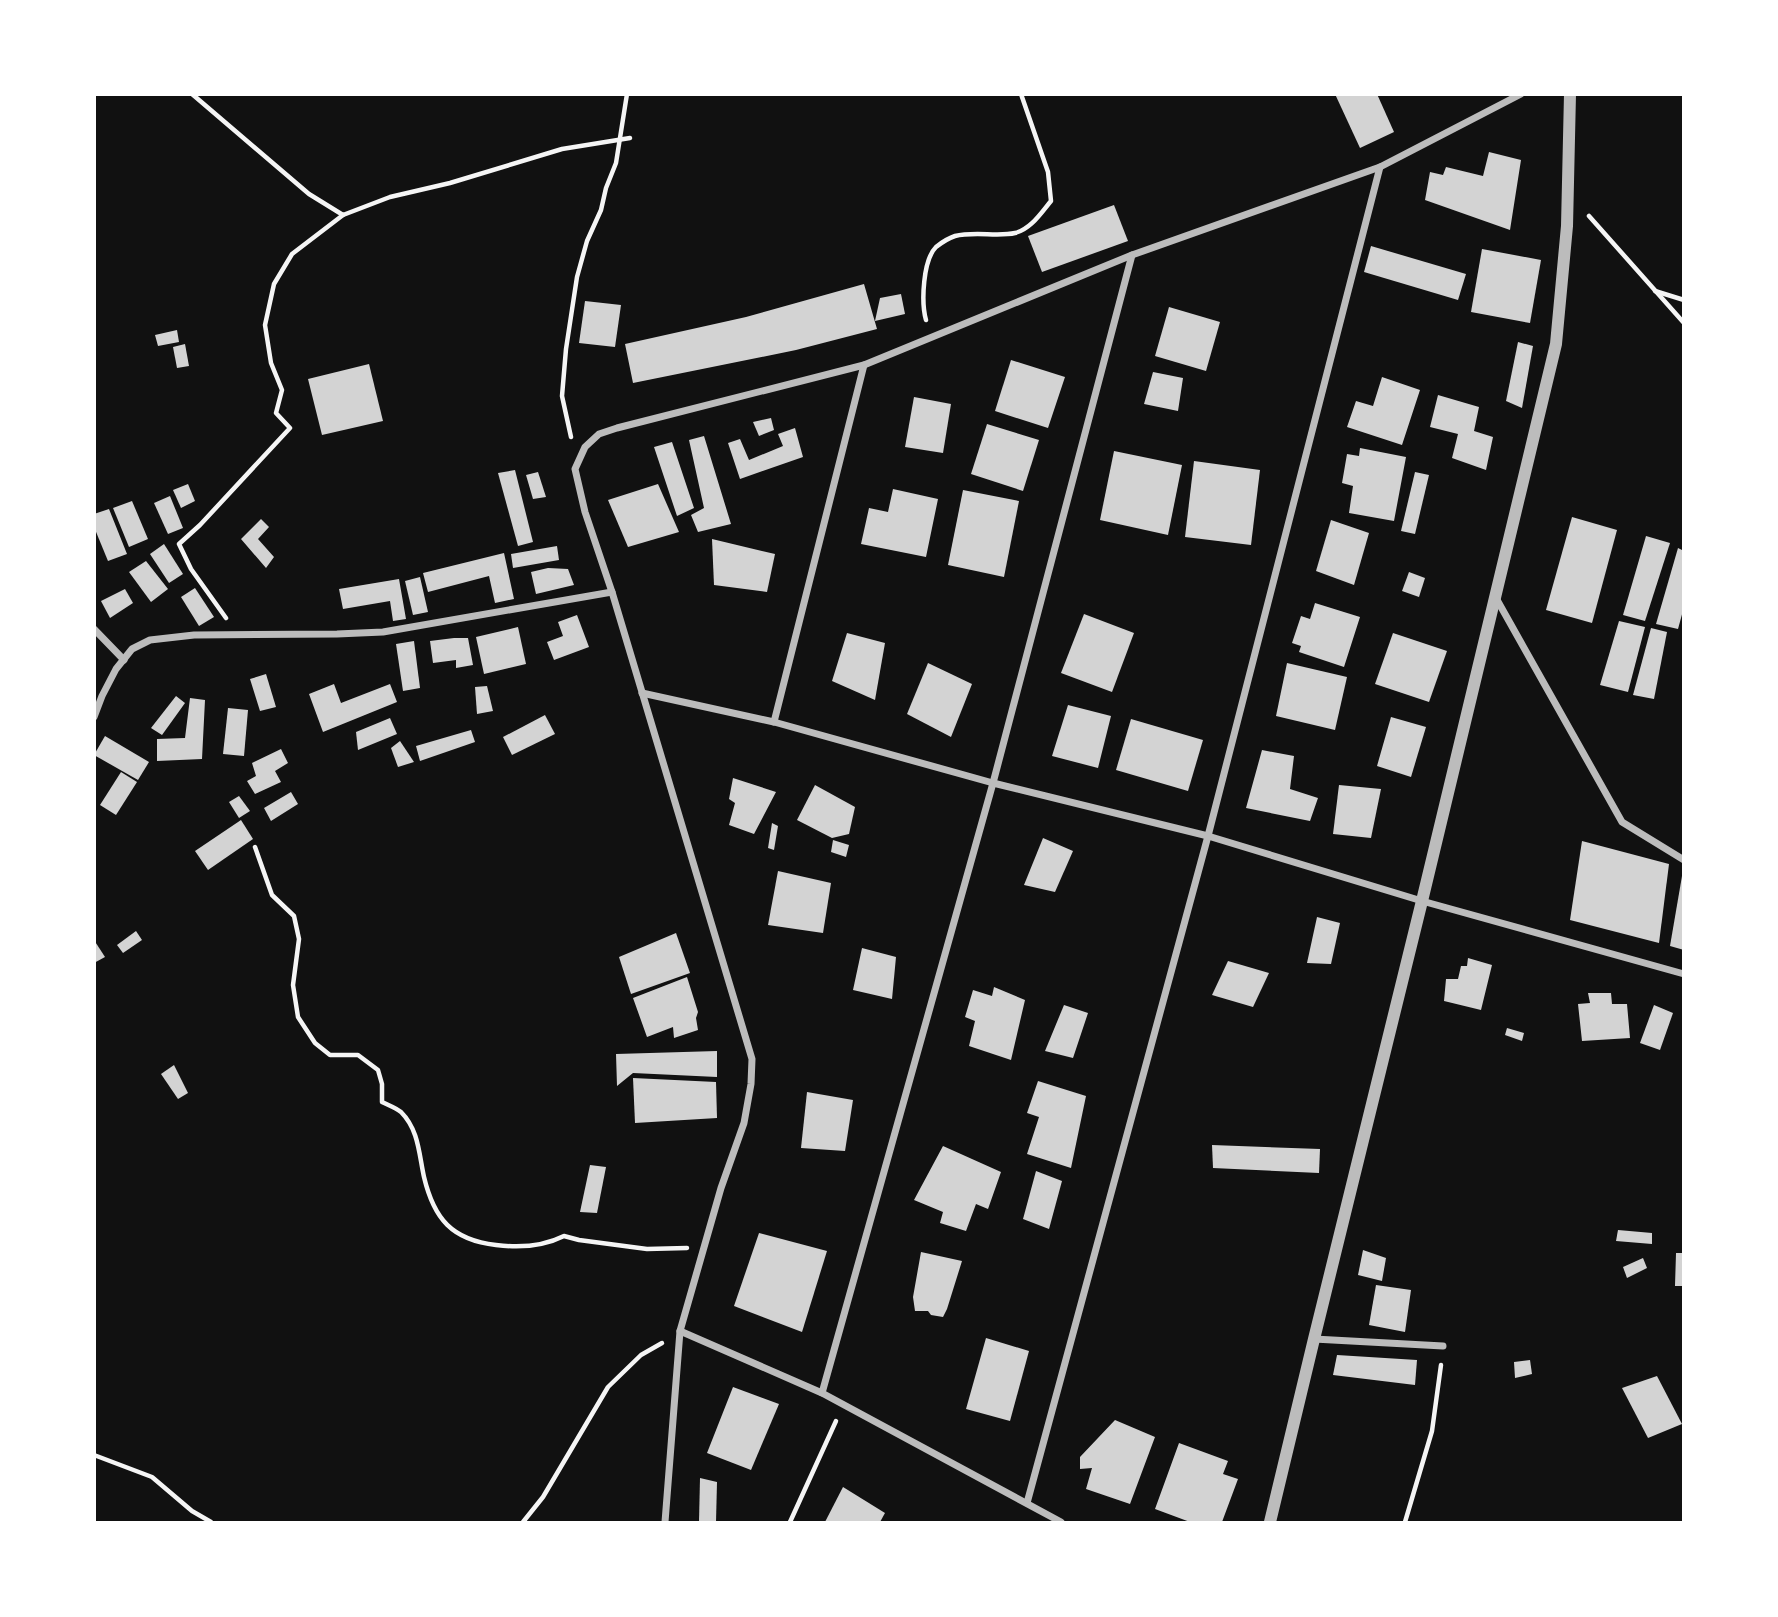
<svg xmlns="http://www.w3.org/2000/svg" width="1778" height="1617" font-family="Helvetica,sans-serif">
	<style>
		.building { fill: #d3d3d3 }
		.lines { fill: none; stroke-linecap: round; stroke-linejoin: round }
		.path { stroke: #f5f5f5; stroke-width: 4.5 }
		.minor { stroke: #bcbcbc; stroke-width: 7 }
		.tertiary { stroke: #bcbcbc; stroke-width: 12 }
	</style>
	<rect width="100%" height="100%" fill="#111"/>
	<!-- building -->
	<g class="building">
		<path d="M1335,94H1377L1394,132L1360,148Z"/>
		<path d="M1489,152L1521,160L1510,230L1425,200L1430,172L1443,175L1446,167L1483,176Z"/>
		<path d="M1114,205L1128,241L1042,272L1028,236Z"/>
		<path d="M1371,246L1466,274L1458,300L1364,272Z"/>
		<path d="M1482,249L1541,260L1530,323L1471,312Z"/>
		<path d="M864,284L877,329L796,350L633,383L625,344L746,317Z"/>
		<path d="M901,294L905,314L875,321L880,298Z"/>
		<path d="M585,301L621,305L615,347L579,343Z"/>
		<path d="M1169,307L1220,322L1206,371L1155,356Z"/>
		<path d="M177,330L179,342L158,346L155,335Z"/>
		<path d="M1518,342L1533,346L1522,408L1506,401Z"/>
		<path d="M185,344L189,366L177,368L173,347Z"/>
		<path d="M1011,360L1065,377L1048,428L995,411Z"/>
		<path d="M369,364L383,421L322,435L308,379Z"/>
		<path d="M1153,372L1183,378L1178,411L1144,404Z"/>
		<path d="M1382,377L1420,390L1402,445L1347,427L1356,401L1373,406Z"/>
		<path d="M1438,395L1479,407L1474,431L1493,437L1486,470L1452,458L1458,434L1430,427Z"/>
		<path d="M914,397L951,404L943,453L905,447Z"/>
		<path d="M771,418L774,430L759,436L753,422Z"/>
		<path d="M987,424L1039,440L1023,491L971,474Z"/>
		<path d="M795,428L803,457L740,479L728,443L740,439L749,460L783,446L778,434Z"/>
		<path d="M704,436L731,524L698,532L691,515L704,508L689,440Z"/>
		<path d="M672,442L694,508L677,516L654,447Z"/>
		<path d="M1360,448L1406,457L1394,521L1349,513L1353,486L1342,483L1347,454L1359,456Z"/>
		<path d="M1114,451L1182,465L1168,535L1100,520Z"/>
		<path d="M1194,461L1260,470L1251,545L1185,537Z"/>
		<path d="M515,470L533,542L518,546L498,473Z"/>
		<path d="M538,472L546,497L533,499L526,475Z"/>
		<path d="M1415,472L1429,475L1415,534L1401,531Z"/>
		<path d="M188,484L195,501L181,508L173,490Z"/>
		<path d="M658,484L679,532L628,547L608,500Z"/>
		<path d="M893,489L938,499L926,557L861,544L869,508L888,512Z"/>
		<path d="M963,490L1019,501L1004,577L948,565Z"/>
		<path d="M170,496L183,528L168,534L154,503Z"/>
		<path d="M132,501L148,539L129,547L113,508Z"/>
		<path d="M109,509L127,554L108,561L94,527V514Z"/>
		<path d="M1572,517L1617,530L1592,623L1546,610Z"/>
		<path d="M261,519L269,527L258,539L274,557L266,568L241,539Z"/>
		<path d="M1331,520L1369,533L1354,585L1316,571Z"/>
		<path d="M1646,536L1670,543L1645,621L1623,615Z"/>
		<path d="M712,539L775,554L767,592L714,585Z"/>
		<path d="M164,544L183,574L169,583L150,554Z"/>
		<path d="M557,546L559,560L513,568L511,554Z"/>
		<path d="M1678,548L1684,551V607L1678,629L1656,624Z"/>
		<path d="M504,553L514,599L495,603L489,576L428,592L423,573Z"/>
		<path d="M146,561L168,589L151,602L129,572Z"/>
		<path d="M548,568L568,569L574,585L536,594L531,572Z"/>
		<path d="M1409,572L1425,578L1419,597L1402,591Z"/>
		<path d="M420,577L428,612L413,615L405,581Z"/>
		<path d="M399,579L406,619L393,621L390,601L343,609L339,589Z"/>
		<path d="M195,588L214,617L199,626L181,597Z"/>
		<path d="M125,589L133,603L110,618L101,601Z"/>
		<path d="M1315,603L1360,617L1344,667L1299,652L1301,646L1292,643L1301,616L1310,619Z"/>
		<path d="M1084,614L1134,633L1112,692L1061,673Z"/>
		<path d="M577,615L589,647L554,660L547,642L563,636L558,622Z"/>
		<path d="M1619,621L1645,627L1628,692L1600,685Z"/>
		<path d="M518,627L526,664L484,674L476,637Z"/>
		<path d="M1651,628L1667,632L1654,699L1633,695Z"/>
		<path d="M847,633L885,643L875,700L832,681Z"/>
		<path d="M1393,633L1447,651L1429,702L1375,684Z"/>
		<path d="M454,638H468L473,665L456,668V660L433,663L430,641Z"/>
		<path d="M414,641L420,688L403,691L396,644Z"/>
		<path d="M928,663L972,684L951,737L907,714Z"/>
		<path d="M1287,663L1347,677L1335,730L1276,716Z"/>
		<path d="M266,674L276,707L260,711L250,679Z"/>
		<path d="M334,684L341,703L390,684L397,702L323,732L309,694Z"/>
		<path d="M487,686L493,711L477,714L475,687Z"/>
		<path d="M176,696L185,703L162,735L151,728Z"/>
		<path d="M190,698L205,700L202,759L157,761V739L185,738Z"/>
		<path d="M1068,705L1111,716L1098,768L1052,756Z"/>
		<path d="M228,708L248,710L244,756L223,754Z"/>
		<path d="M545,715L555,734L512,755L503,737Z"/>
		<path d="M1391,717L1426,727L1411,777L1377,766Z"/>
		<path d="M390,718L397,734L358,750L356,732Z"/>
		<path d="M1131,719L1203,740L1188,791L1116,770Z"/>
		<path d="M471,730L475,742L420,761L416,746Z"/>
		<path d="M105,736L149,762L138,780L94,755Z"/>
		<path d="M400,741L414,762L398,767L391,748Z"/>
		<path d="M281,749L288,763L275,771L281,782L255,794L247,781L256,776L252,763Z"/>
		<path d="M1262,750L1294,756L1290,789L1318,798L1310,821L1246,808Z"/>
		<path d="M121,772L137,782L116,815L100,805Z"/>
		<path d="M733,778L776,792L754,834L729,825L735,803L729,799Z"/>
		<path d="M815,785L855,807L849,834L832,838L797,820Z"/>
		<path d="M1339,785L1381,789L1371,838L1333,834Z"/>
		<path d="M291,792L298,804L271,821L264,808Z"/>
		<path d="M239,796L250,811L239,818L229,802Z"/>
		<path d="M241,820L253,839L208,870L195,851Z"/>
		<path d="M772,823L778,826L774,850L768,848Z"/>
		<path d="M1043,838L1073,851L1055,892L1024,885Z"/>
		<path d="M833,840L849,845L846,857L831,852Z"/>
		<path d="M1582,841L1669,864L1659,943L1570,920Z"/>
		<path d="M778,871L831,883L823,933L768,925Z"/>
		<path d="M1682,876H1684V950L1670,946Z"/>
		<path d="M1317,917L1340,923L1331,964L1307,963Z"/>
		<path d="M136,931L142,940L123,953L117,945Z"/>
		<path d="M676,933L690,973L631,994L619,957Z"/>
		<path d="M94,940L105,957L94,963Z"/>
		<path d="M862,948L896,957L892,999L853,990Z"/>
		<path d="M1468,958L1492,965L1481,1010L1444,1001L1446,979H1458L1461,966H1467Z"/>
		<path d="M1228,961L1269,973L1253,1007L1212,995Z"/>
		<path d="M687,977L698,1012L696,1018L698,1030L674,1038L673,1027L647,1037L633,998Z"/>
		<path d="M994,987L1025,1000L1011,1060L969,1046L975,1021L965,1017L973,990L992,996Z"/>
		<path d="M1588,993H1611L1612,1004H1627L1630,1038L1582,1041L1578,1004L1590,1003Z"/>
		<path d="M1064,1005L1088,1013L1073,1058L1045,1051Z"/>
		<path d="M1654,1005L1673,1013L1660,1050L1640,1043Z"/>
		<path d="M1507,1028L1524,1033L1522,1041L1505,1035Z"/>
		<path d="M717,1051V1077L633,1073L617,1086L616,1054Z"/>
		<path d="M174,1065L188,1093L178,1099L161,1074Z"/>
		<path d="M633,1078L716,1082L717,1118L635,1123Z"/>
		<path d="M1038,1081L1086,1096L1071,1168L1027,1154L1039,1117L1027,1113Z"/>
		<path d="M807,1092L853,1100L845,1151L801,1148Z"/>
		<path d="M1212,1145L1320,1149L1319,1173L1213,1168Z"/>
		<path d="M943,1146L1001,1172L988,1209L976,1204L966,1231L940,1223L943,1212L914,1200Z"/>
		<path d="M590,1165L606,1167L597,1213L580,1212Z"/>
		<path d="M1036,1171L1062,1181L1049,1229L1023,1219Z"/>
		<path d="M1618,1230L1652,1233V1244L1616,1241Z"/>
		<path d="M759,1233L827,1251L802,1332L734,1306Z"/>
		<path d="M1363,1250L1386,1258L1382,1281L1358,1275Z"/>
		<path d="M921,1252L962,1261L947,1309L943,1317L931,1315L928,1311H915L913,1297Z"/>
		<path d="M1676,1253H1684V1286H1675Z"/>
		<path d="M1643,1258L1647,1268L1627,1278L1623,1267Z"/>
		<path d="M1376,1285L1411,1290L1405,1332L1369,1325Z"/>
		<path d="M986,1338L1029,1351L1010,1421L966,1409Z"/>
		<path d="M1337,1355L1417,1360L1415,1385L1333,1375Z"/>
		<path d="M1530,1360L1532,1374L1515,1378L1514,1362Z"/>
		<path d="M1657,1376L1682,1424L1648,1438L1622,1388Z"/>
		<path d="M733,1387L779,1404L751,1470L707,1453Z"/>
		<path d="M1115,1420L1155,1437L1130,1504L1086,1489L1092,1468L1080,1469V1457Z"/>
		<path d="M1179,1443L1228,1461L1223,1474L1238,1479L1222,1522H1190L1155,1509Z"/>
		<path d="M700,1478L717,1482L716,1522H699Z"/>
		<path d="M843,1487L885,1513L880,1522H825Z"/>
	</g>
	<g class="lines">
		<!-- path -->
		<g class="path">
			<path d="M192,94L309,194L343,215L390,197L450,183L562,149L630,138"/>
			<path d="M1589,216L1684,323"/>
			<path d="M1655,291L1684,300"/>
			<path d="M926,320C921,302 923,260 936,247C941,243 949,238 955,236C974,231 998,237 1015,233C1031,229 1041,213 1051,201L1048,172L1021,94"/>
			<path d="M571,437L562,396L566,349L577,277L587,241L601,210L606,188L616,163L627,94"/>
			<path d="M226,618L191,569L179,544L200,525L290,428L276,413L282,390L271,363L265,325L274,284L292,254L343,215"/>
			<path d="M255,847L272,895L294,916L299,939L293,985L298,1017L315,1043L330,1055H358L378,1070L382,1084V1102C388,1105 396,1108 401,1112C419,1130 419,1155 424,1177C434,1219 452,1240 496,1245C520,1248 542,1247 564,1236L579,1240L647,1249L687,1248"/>
			<path d="M94,1455L152,1477L192,1511L211,1522"/>
			<path d="M523,1522L543,1497L608,1387L641,1355L662,1343"/>
			<path d="M790,1522L836,1421"/>
			<path d="M1405,1522L1432,1431L1441,1365"/>
		</g>
		<!-- minor -->
		<g class="minor">
			<path d="M1496,598L1622,822L1684,860"/>
			<path d="M94,629L124,660"/>
			<path d="M642,693L774,722L993,783L1208,836L1422,901L1684,974"/>
			<path d="M94,717L102,696L116,669L132,649L150,640L194,635L337,634L383,632L612,592"/>
			<path d="M774,722L864,365"/>
			<path d="M680,1331L822,1393L1061,1522"/>
			<path d="M1314,1339L1443,1346"/>
			<path d="M822,1393L993,783L1132,255"/>
			<path d="M1027,1503L1208,836L1380,167"/>
			<path d="M665,1522L680,1331L721,1188L744,1123L751,1084L752,1059L612,592L585,512L575,469L585,447L599,434L617,428L864,365L1132,255L1380,167L1521,94"/>
		</g>
		<!-- tertiary -->
		<path class="tertiary" d="M1270,1522L1314,1339L1422,901L1556,344L1567,226L1570,94"/>
	</g>
	<!-- border -->
	<rect width="1778" height="1617" fill="none" stroke="#ffffff" stroke-width="192"/>
</svg>
